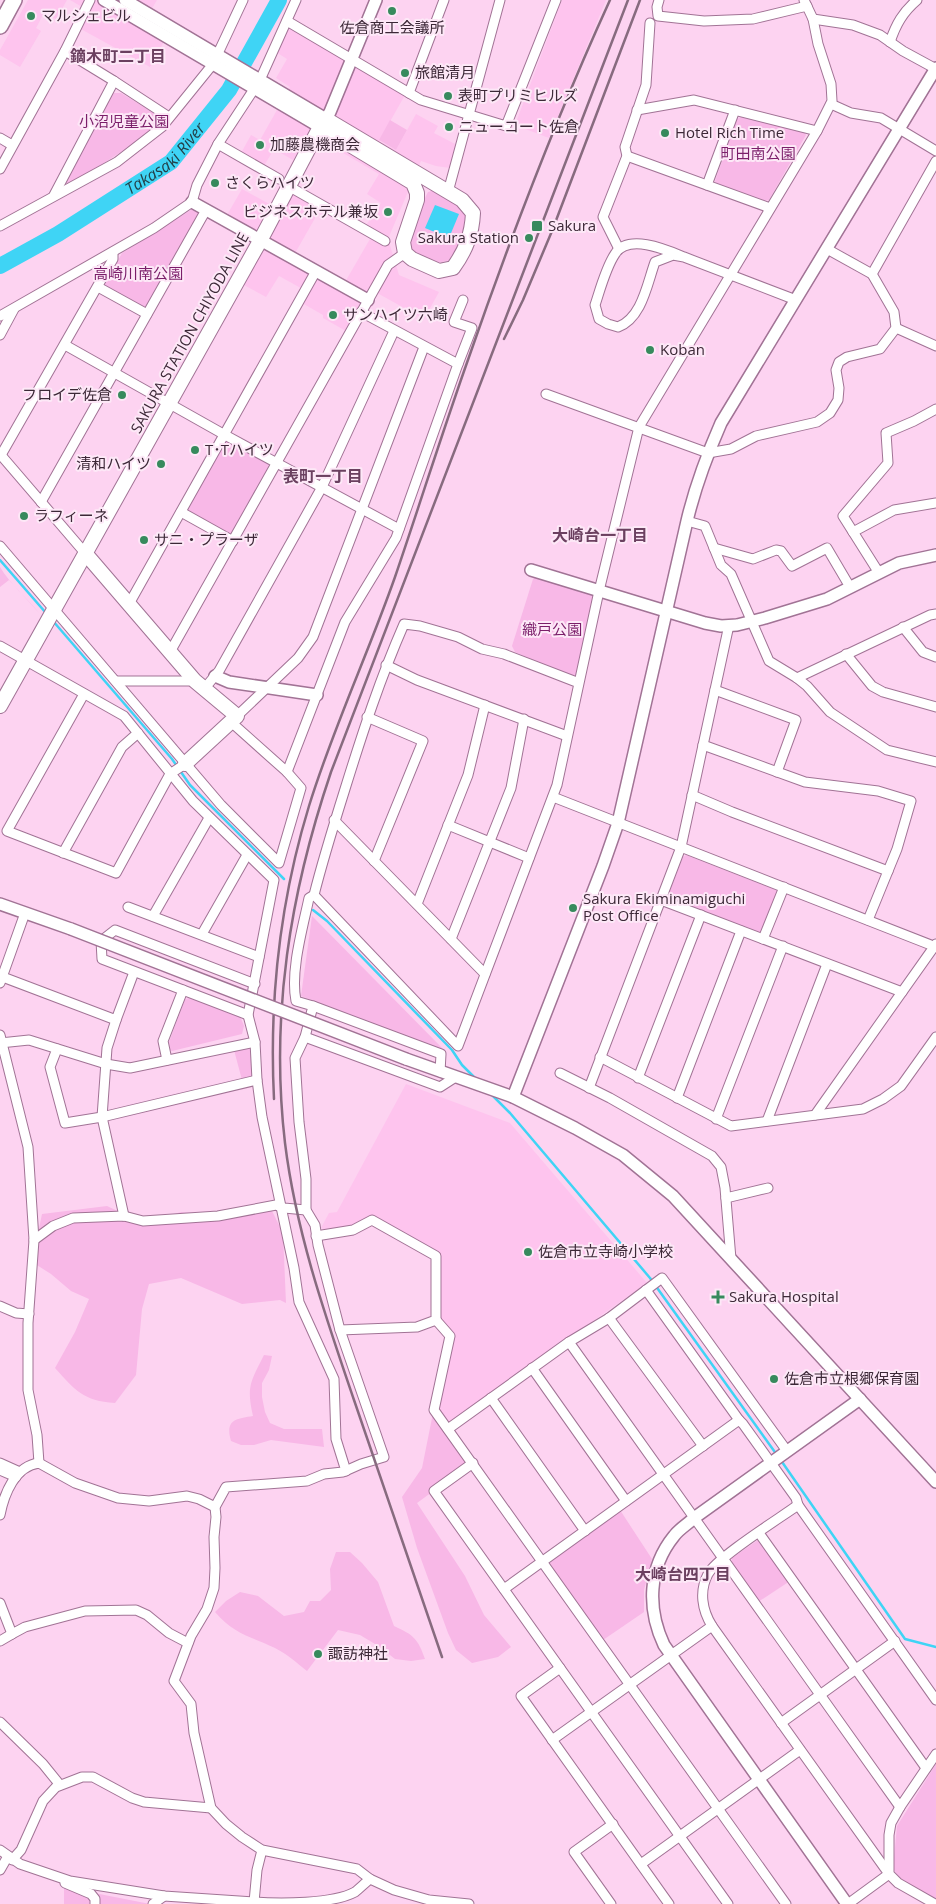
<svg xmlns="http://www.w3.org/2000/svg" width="936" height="1904" font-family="'Open Sans','Noto Sans JP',sans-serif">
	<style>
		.built { fill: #fec4ee }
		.green { fill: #f8b8e7 }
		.water { fill: #3fd4f5 }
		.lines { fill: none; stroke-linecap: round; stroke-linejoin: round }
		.stream { stroke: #3fd4f5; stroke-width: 2.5 }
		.river { stroke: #3fd4f5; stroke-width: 16 }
		.minor-casing { stroke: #a17395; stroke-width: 11 }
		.tertiary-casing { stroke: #a17395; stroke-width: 14 }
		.secondary-casing { stroke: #a17395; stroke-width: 16 }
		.trunk-casing { stroke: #a17395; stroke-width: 18 }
		.minor { stroke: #fff; stroke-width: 9 }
		.tertiary { stroke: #fff; stroke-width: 11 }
		.secondary { stroke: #fff; stroke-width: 14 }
		.trunk { stroke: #fff; stroke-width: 15 }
		.rail { stroke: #876b7f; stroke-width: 2.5 }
		.tertiary-bridge-casing { stroke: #a17395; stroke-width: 14; stroke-linecap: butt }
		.tertiary-bridge { stroke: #fff; stroke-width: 11 }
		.poi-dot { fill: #378a5d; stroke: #fde8f7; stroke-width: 2 }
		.labels { text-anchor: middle; stroke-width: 4; stroke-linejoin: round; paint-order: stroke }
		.poi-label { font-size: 15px; fill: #3c2837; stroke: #fde8f7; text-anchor: start }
		.park-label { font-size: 15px; fill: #7b1e6a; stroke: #fde8f7 }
		.street-label { font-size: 15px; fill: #3c2837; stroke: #fde8f7 }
		.neighbourhood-label { font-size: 16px; font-weight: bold; fill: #6b4060; stroke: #fde8f7 }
		.water-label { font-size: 16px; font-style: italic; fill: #234149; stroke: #fde8f7 }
	</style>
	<rect width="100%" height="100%" fill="#fdd3f1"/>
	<!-- built -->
	<g class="built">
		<path d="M28,0H67L56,19L44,13L36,28L41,31L20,67L0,55V50Z"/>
		<path d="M70,0H157L143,24L166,38L150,67L79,28L89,11Z"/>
		<path d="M562,0H606L549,138L515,125Z"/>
		<path d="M289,27L405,95L379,141L396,150L416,114L438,126L434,133L457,145L451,168L436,166L421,161L388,239L399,275L439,292L424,319L370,289L346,331L323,318V315L302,303L308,292L279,276L266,297L242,284L267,238L227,215L242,189L282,211L294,190L322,206L290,262L341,289L370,239L365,227L381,203L367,194L379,174L309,133L293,160L274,149L264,166L241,153L251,135L260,140L290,87L276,78L287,59L276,52Z"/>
		<path d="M406,1084L510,1123L647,1283L450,1422L444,1420L437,1407L454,1333L440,1319V1266L408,1235L375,1216L371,1215L360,1221L356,1226L328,1231L321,1228L329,1213L337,1212Z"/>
	</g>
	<!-- green -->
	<g class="green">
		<path d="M113,93H121L159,116L161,126L70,185L66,183Z"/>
		<path d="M741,117L804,132L806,135L769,200L764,201L716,184L715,181L737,119Z"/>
		<path d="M390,120L407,130L396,150L379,140Z"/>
		<path d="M435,190C443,195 455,200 462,206C468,213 467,224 464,232C461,240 459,254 451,259C439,267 411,259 410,243C410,233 423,201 428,192Z"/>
		<path d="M194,208L199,212V215L144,309L104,286L122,253Z"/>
		<path d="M229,441L267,461L269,467L231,533L225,534L190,515L187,510L224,442Z"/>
		<path d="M0,567C10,584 27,598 40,614L9,580L0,587Z"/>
		<path d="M538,575L593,593L595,598L577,676L569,677L515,652L512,646L533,579Z"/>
		<path d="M686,855L776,890L778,893L764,932L755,934L669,898L668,895L683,857Z"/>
		<path d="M312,916L445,1051L301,996Z"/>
		<path d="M189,998L240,1016L244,1026L242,1034L172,1051L170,1050L169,1042L185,999Z"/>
		<path d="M249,1047L252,1048L253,1078L242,1080L234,1050Z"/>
		<path d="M107,1206L143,1223L181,1212L221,1215L272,1211L283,1233L286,1303L280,1300L242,1304L181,1278L149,1284L142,1309L136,1375L115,1403C83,1401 75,1390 55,1368L75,1332L89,1299L71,1291L51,1274L32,1262L42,1214Z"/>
		<path d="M264,1355L272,1356L269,1370L262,1383V1397L265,1412L270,1423L284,1429H322L324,1447L271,1440L254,1445H241L231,1441C225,1420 235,1419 253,1416C246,1386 251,1381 264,1355Z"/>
		<path d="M433,1413L469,1465L417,1503L465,1576L484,1615L511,1647L498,1657L472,1663L456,1650L448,1633L417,1548L402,1497L422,1468Z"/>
		<path d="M620,1510L652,1559L644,1590V1612L603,1640L550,1564L551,1559Z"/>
		<path d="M758,1540L763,1541L790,1581L758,1602L732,1564V1558Z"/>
		<path d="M336,1552H350L362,1563L378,1582L394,1626C414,1635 418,1639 425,1659L411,1661L395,1659L380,1647L360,1635L338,1630L307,1671C297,1663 287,1654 275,1648C250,1636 235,1635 215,1612L226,1601L240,1592L258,1596L284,1616L304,1612L310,1601H320L331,1590L330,1569Z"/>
		<path d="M936,1764V1900L899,1878L893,1868L897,1826Z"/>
		<path d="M64,1887L150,1904H64Z"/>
	</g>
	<!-- water -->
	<path class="water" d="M435,205L459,214L449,238L425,228Z"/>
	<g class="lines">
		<!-- stream -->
		<g class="stream">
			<path d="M0,560L46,613"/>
			<path d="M53,621L172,759L190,785L284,879"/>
			<path d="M313,910L327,921L452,1050L462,1065L476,1079"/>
			<path d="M492,1095L510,1113L650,1278L777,1455"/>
			<path d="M780,1459L905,1639L936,1647"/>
		</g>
		<!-- river -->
		<path class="river" id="s1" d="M0,266L58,234L171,162L229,90L279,0"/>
		<defs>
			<g id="minor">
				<path d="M659,0L657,7L658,16L704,21L753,19L807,6"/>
				<path d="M813,19L853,25L880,35L903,51L936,69"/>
				<path d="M287,21L421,100L506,126L556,0"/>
				<path d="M890,42C896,24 903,12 917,0"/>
				<path d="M65,51L114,81L169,117"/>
				<path d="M409,93L444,0"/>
				<path d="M831,104L851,113L881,118L936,151"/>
				<path d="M637,110L694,100L817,131"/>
				<path d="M0,138L12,145"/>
				<path d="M218,144L279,179"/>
				<path d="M627,156L770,208"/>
				<path d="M0,169L65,51L90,0"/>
				<path d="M707,185L735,110"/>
				<path d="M290,187L385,241"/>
				<path d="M448,192L500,0"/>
				<path d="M54,195L114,81"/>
				<path d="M0,226L117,162L162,127L213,64L243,0"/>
				<path d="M619,249L603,217L627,156L625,147L646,85L650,23"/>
				<path d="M684,257C667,250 628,233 615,254C606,267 600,290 595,305L599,319L608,324L618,327C642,318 647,284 655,262L673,255L684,257L796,300"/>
				<path d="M872,274L936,161"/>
				<path d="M98,287L147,314"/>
				<path d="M0,316L154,228L192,202L197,185L218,144L260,80L296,0"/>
				<path d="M896,328L936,346"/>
				<path d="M0,335L14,309"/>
				<path d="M65,345L225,435L399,529"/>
				<path d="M458,364L472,328L454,322L463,300"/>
				<path d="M546,394L708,453L731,449L756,436L817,422L830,413L838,400L839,388L836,370L839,362L847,357L880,349L896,328L894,312L872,274L827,249"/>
				<path d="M0,454L85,553"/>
				<path d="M1,455L113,259V252"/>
				<path d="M41,502L206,210"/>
				<path d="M181,512L233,541"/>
				<path d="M687,521L705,526L721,565L731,574L769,661L797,678L807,686L830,712L887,750L936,762"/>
				<path d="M853,532L894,510L936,503"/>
				<path d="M0,546L221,805L279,863L301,788L287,772L231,722"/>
				<path d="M714,548L753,559L776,550L781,551L792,566L827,548L850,587"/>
				<path d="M879,573L843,516L888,463L886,433L914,421L936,409"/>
				<path d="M129,604L316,271"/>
				<path d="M903,627L923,652L936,657"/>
				<path d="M0,646L124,716L193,801L274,880L248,1015L255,1042L257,1080L262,1117L294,1268L299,1302L334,1379L336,1439L346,1471"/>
				<path d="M170,652L388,265L405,253"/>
				<path d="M846,654L872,686L883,692L936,707"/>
				<path d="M386,665L417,680L567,736"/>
				<path d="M797,678L930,615L936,614"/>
				<path d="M116,681H195"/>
				<path d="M579,683L504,654L482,649L458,637L420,626L404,624C380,679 363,731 345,789C334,824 323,859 314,895L458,1046L557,785L599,591L639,427L817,131L832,101L831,84L818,44L813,19L804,0"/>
				<path d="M204,689L219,671L322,487L394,331"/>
				<path d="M715,690L796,720L777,772"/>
				<path d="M84,694L7,831L116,873L170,774L185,764"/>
				<path d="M237,716L298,658L313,637L424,347"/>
				<path d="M367,717L423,741L374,861"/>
				<path d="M703,745L805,782L878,791L911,801L897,849L868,920"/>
				<path d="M287,772L345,622L396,538L458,364L361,312"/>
				<path d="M692,795L732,812L888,871"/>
				<path d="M553,797L936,947"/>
				<path d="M334,820L485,974"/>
				<path d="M448,825L529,858"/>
				<path d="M63,853L122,747L138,733"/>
				<path d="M314,895L309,898C303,927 290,971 296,1001L313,1006L305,1037L295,1058L299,1122L306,1179V1210L315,1225L318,1245L340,1330L384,1457L361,1464L343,1472L324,1474L307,1481L226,1487L215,1507L216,1517L214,1537L215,1568L214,1588L207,1609L191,1636L174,1681L191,1704L194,1733L211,1808L226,1824L242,1837L262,1850L357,1869L370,1879L394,1890L429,1900L469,1904"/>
				<path d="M661,900L902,992"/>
				<path d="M417,904L468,775L485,705"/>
				<path d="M128,907L259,957"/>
				<path d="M153,916L209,818"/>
				<path d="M202,934L247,855"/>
				<path d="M451,939L511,788L524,719"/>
				<path d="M763,939L784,887"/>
				<path d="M0,976L116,1020L134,972"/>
				<path d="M0,983L25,913"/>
				<path d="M313,1006L441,1054L440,1072"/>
				<path d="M248,1015L102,959L101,941L115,930L255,984"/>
				<path d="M116,1020L107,1048L102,1117L124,1216"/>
				<path d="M0,1035L28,1147L34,1240L28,1323V1390L37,1435L39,1463"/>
				<path d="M305,1037L440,1087L454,1078"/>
				<path d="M0,1043L29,1040L106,1064L130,1068L255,1042"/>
				<path d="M57,1049L50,1067L65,1123L102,1117L257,1080"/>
				<path d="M600,1057L731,1126L863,1109L883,1099L901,1086L936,1037"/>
				<path d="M167,1060L163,1041L183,990"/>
				<path d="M560,1073L610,1098L712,1156L721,1167L725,1188L731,1259"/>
				<path d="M638,1078L701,915"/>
				<path d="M589,1088L681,847L729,625"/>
				<path d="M677,1098L741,931"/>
				<path d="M815,1115L936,944"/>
				<path d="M716,1119L783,946"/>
				<path d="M767,1121L827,964"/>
				<path d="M726,1198L768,1188"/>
				<path d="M316,1236L353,1230L372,1220L436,1256V1320L417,1327L340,1330"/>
				<path d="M34,1240L53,1226L73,1218L124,1216L143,1221L218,1216L276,1205L284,1208L306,1210"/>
				<path d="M0,1306L16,1313L29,1314"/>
				<path d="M609,1318L703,1446"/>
				<path d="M436,1320L450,1336L434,1410L786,1904"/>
				<path d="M569,1342L900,1807"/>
				<path d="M532,1368L626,1501"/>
				<path d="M491,1398L585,1531"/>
				<path d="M739,1420L743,1424L796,1498L798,1505"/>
				<path d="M448,1429L569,1342L609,1318L662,1278L787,1451"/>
				<path d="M0,1463L20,1472"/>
				<path d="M473,1463L434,1491L728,1904"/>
				<path d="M0,1470L16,1477"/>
				<path d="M0,1515C4,1494 15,1466 39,1463L75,1483L118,1498L149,1501L187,1496L199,1499L215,1507"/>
				<path d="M759,1533L926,1768"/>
				<path d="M504,1589L739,1420L646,1290"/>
				<path d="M0,1603L12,1634L25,1627L85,1611L136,1610L147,1615L169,1633L188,1643"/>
				<path d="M712,1626C702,1610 699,1591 708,1574C716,1558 780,1518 798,1505L936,1700"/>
				<path d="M0,1641L12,1634"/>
				<path d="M560,1668L521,1696L669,1904"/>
				<path d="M0,1722L43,1764L60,1785"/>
				<path d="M781,1723L895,1641"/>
				<path d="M552,1740L712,1626L889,1874L848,1904"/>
				<path d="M0,1850L20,1864L70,1881L164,1896L254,1902L257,1870L262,1850"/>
				<path d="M12,1860L21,1850L43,1801L56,1787L82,1777H93L132,1798L144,1802L211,1808"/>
				<path d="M641,1864L800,1750"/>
				<path d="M0,1870L8,1856"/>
				<path d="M65,1883L91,1894L95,1899V1904"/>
				<path d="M254,1902C280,1904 333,1904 355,1892C360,1888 365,1883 370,1879"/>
				<path d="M153,1904L164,1896"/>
				<path d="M611,1904L574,1852L613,1824"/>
				<path d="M935,1904L898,1883L889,1874V1835L891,1823L900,1807L936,1754"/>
			</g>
			<g id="tertiary">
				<path d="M104,0L320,127"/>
				<path d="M125,0L326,119L330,112L376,0"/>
				<path d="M192,202L368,300"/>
				<path d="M531,570L705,623L721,626L737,625L765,618L827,599L899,563L936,555"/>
				<path d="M215,676L229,682L317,695"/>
				<path d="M0,904L71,929"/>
				<path d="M406,1059L513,1097L575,1128L623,1155L673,1196L936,1482"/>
				<path d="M513,1097L603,866L618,823L687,521C695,487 707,455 721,423L936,68"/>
				<path d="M847,1904L664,1645C647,1609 648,1568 674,1536C679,1529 688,1524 694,1518L860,1399"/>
			</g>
			<g id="secondary">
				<path d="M85,553L195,681L237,716L185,764"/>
				<path d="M0,706L260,241L320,127L326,119L462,200L473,213C472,234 466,250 453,268L439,271L412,259L405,253L403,242L417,200V193L413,183L320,127"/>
			</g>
			<path id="trunk" d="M0,26L14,0"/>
		</defs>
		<!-- minor casing -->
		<use href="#minor" class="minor-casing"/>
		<!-- tertiary casing -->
		<use href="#tertiary" class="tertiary-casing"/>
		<!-- secondary casing -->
		<use href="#secondary" class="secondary-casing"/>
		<!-- trunk casing -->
		<use href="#trunk" class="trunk-casing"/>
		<!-- minor -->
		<use href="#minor" class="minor"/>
		<!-- tertiary -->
		<use href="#tertiary" class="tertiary"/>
		<!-- secondary -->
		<use href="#secondary" class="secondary"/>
		<!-- trunk -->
		<use href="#trunk" class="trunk"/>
		<!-- rail -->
		<g class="rail">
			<path d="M504,339L523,300L552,231L640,0"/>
			<path d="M274,1099C269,999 280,901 309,806C333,728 368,654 395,577C420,504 443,430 469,357C511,236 557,116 610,0"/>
			<path d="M442,1657C413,1571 383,1486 354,1400C325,1315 296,1232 285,1143C270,1015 290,893 331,772L628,0"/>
		</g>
		<defs>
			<path id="tertiary-bridge" d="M71,929L406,1059"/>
		</defs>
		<!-- tertiary-bridge casing -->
		<use href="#tertiary-bridge" class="tertiary-bridge-casing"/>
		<!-- tertiary-bridge -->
		<use href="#tertiary-bridge" class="tertiary-bridge"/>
	</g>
	<!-- markers -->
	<g class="poi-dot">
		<circle cx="392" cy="11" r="5"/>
		<circle cx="31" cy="16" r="5"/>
		<circle cx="405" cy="73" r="5"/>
		<circle cx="448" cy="96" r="5"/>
		<circle cx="449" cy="127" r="5"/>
		<circle cx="665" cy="133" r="5"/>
		<circle cx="260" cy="145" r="5"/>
		<circle cx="215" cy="183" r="5"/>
		<circle cx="388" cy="212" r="5"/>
		<rect x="531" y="220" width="12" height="12" rx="2.5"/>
		<circle cx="529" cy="238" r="5"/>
		<circle cx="333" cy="315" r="5"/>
		<circle cx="650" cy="350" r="5"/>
		<circle cx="122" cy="395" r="5"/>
		<circle cx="195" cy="450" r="5"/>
		<circle cx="161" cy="464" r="5"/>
		<circle cx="24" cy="516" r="5"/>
		<circle cx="144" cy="540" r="5"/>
		<circle cx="573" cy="908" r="5"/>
		<circle cx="528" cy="1252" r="5"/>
		<path d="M715.5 1289.5h5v5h5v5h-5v5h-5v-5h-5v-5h5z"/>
		<circle cx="774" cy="1379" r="5"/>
		<circle cx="318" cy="1654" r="5"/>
	</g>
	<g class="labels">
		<!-- poi labels -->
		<g class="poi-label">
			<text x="41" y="21">マルシェビル</text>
			<text x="392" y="33" text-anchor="middle">佐倉商工会議所</text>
			<text x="415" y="78">旅館清月</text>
			<text x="458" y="101">表町プリミヒルズ</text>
			<text x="459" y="132">ニューコート佐倉</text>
			<text x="675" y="138">Hotel Rich Time</text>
			<text x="270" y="150">加藤農機商会</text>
			<text x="225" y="188">さくらハイツ</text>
			<text x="378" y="217" text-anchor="end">ビジネスホテル兼坂</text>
			<text x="548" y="231">Sakura</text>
			<text x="519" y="243" text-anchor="end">Sakura Station</text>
			<text x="343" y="320">サンハイツ六崎</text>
			<text x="660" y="355">Koban</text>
			<text x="112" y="400" text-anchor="end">フロイデ佐倉</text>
			<text x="205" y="455">T･Tハイツ</text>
			<text x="151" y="469" text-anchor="end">清和ハイツ</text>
			<text x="34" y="521">ラフィーネ</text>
			<text x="154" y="545">サニ・プラーザ</text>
			<text x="583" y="904">Sakura Ekiminamiguchi<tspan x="583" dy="17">Post Office</tspan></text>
			<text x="538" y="1257">佐倉市立寺崎小学校</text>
			<text x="729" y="1302">Sakura Hospital</text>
			<text x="784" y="1384">佐倉市立根郷保育園</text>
			<text x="328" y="1659">諏訪神社</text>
		</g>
		<!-- park labels -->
		<g class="park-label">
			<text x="124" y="127">小沼児童公園</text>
			<text x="758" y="159">町田南公園</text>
			<text x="138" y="279">高崎川南公園</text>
			<text x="552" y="635">織戸公園</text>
		</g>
		<!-- street labels -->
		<g class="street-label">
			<text transform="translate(190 333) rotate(-61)" y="5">SAKURA STATION CHIYODA LINE</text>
		</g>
		<!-- neighbourhood labels -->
		<g class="neighbourhood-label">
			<text x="118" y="62">鏑木町二丁目</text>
			<text x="323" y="482">表町一丁目</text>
			<text x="600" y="541">大崎台一丁目</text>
			<text x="683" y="1580">大崎台四丁目</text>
		</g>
		<!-- water labels -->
		<g class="water-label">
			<text dy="6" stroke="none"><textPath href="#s1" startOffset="198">Takasaki River</textPath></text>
		</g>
	</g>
</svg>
